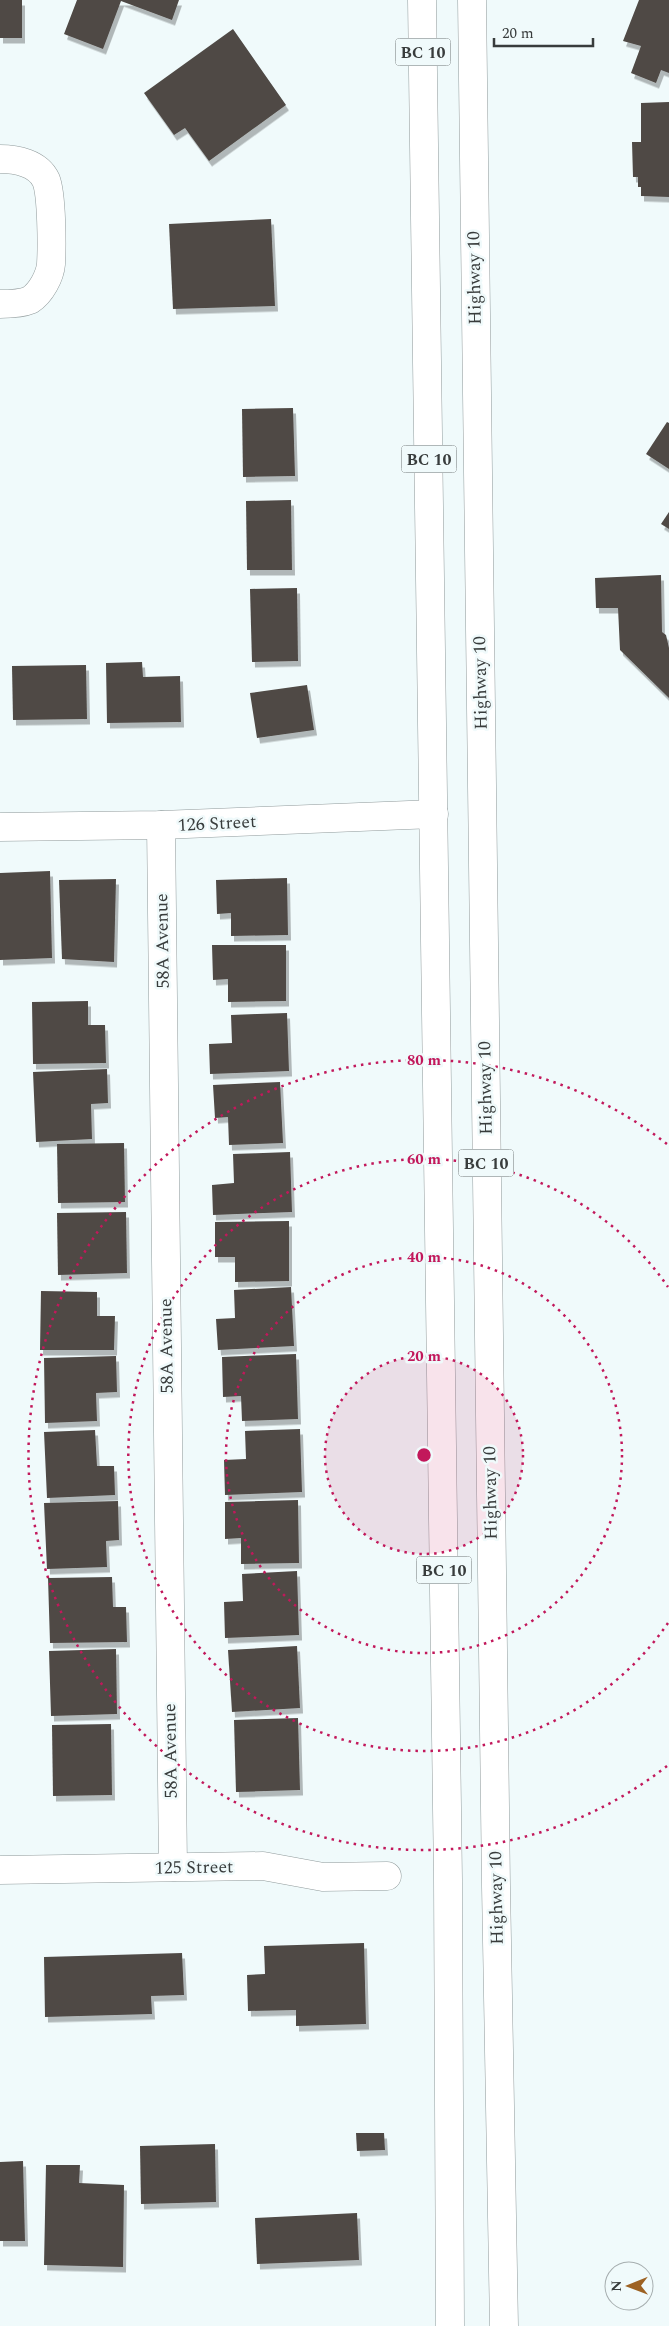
<svg xmlns="http://www.w3.org/2000/svg" width="669" height="2326" font-family="Spectral,serif">
	<style>
		.building { fill: #4f4945; filter: url(#shadow) }
		.lines { fill: none; stroke-linecap: round; stroke-linejoin: round }
		.minor-casing { stroke: #919b9c; stroke-width: 29 }
		.trunk-casing { stroke: #919b9c; stroke-width: 29 }
		.minor { stroke: #fff; stroke-width: 28 }
		.trunk { stroke: #fff; stroke-width: 28 }
		.ring { fill: none; stroke: #c2185b; stroke-width: 2.5; stroke-dasharray: 2.5 5 }
		.labels { text-anchor: middle; stroke-width: 5; stroke-linejoin: round; paint-order: stroke }
		.shield { fill: #f0fafb; stroke: #6f7575; stroke-width: 1 }
		.shield-label { font-size: 16px; font-weight: bold; fill: #383c3c }
		.street-label { font-size: 18px; fill: #383c3c; stroke: #f0fafb }
		.centre { fill: #c2185b; stroke: #f0fafb; stroke-width: 2.5 }
		.ring-label { font-size: 15px; text-anchor: middle; font-weight: bold; fill: #c2185b; stroke: #f0fafb; stroke-width: 5; stroke-linejoin: round; paint-order: stroke }
	</style>
	<defs>
		<filter id="shadow"><feDropShadow dx="3" dy="5.5" stdDeviation="0" flood-color="#0004"/></filter>
	</defs>
	<rect width="100%" height="100%" fill="#f0fafb"/>
	<!-- building -->
	<g class="building">
		<rect x="0" y="0" width="22" height="38"/>
		<path d="M77,0H179L172,20L121,1L103,49L64,34Z"/>
		<path d="M639,0H669V73L661,70L656,83L631,73L641,46L623,41Z"/>
		<path d="M233,29L286,105L209,161L185,128L174,135L144,93Z"/>
		<path d="M669,102V197L641,196V187H638V177H633L632,142H641V103Z"/>
		<path d="M271,219L275,306L173,309L169,224Z"/>
		<path d="M293,408L295,476L243,477L242,409Z"/>
		<path d="M667,422L669,423V469L646,454Z"/>
		<path d="M291,500L292,570H247L246,501Z"/>
		<path d="M669,512V529L661,524Z"/>
		<path d="M661,575L662,632L666,635L669,648V698L620,650L618,608H596L595,578Z"/>
		<path d="M297,588L298,661L252,662L250,589Z"/>
		<path d="M142,662L143,677L180,676L181,722L107,723L106,663Z"/>
		<path d="M86,665L87,719L13,720L12,666Z"/>
		<path d="M307,685L314,730L257,738L250,693Z"/>
		<path d="M50,871L52,958L0,960V873Z"/>
		<path d="M287,878L288,935L231,936V913L217,914L216,880Z"/>
		<path d="M116,879L114,962L62,959L59,880Z"/>
		<path d="M212,945H286V1001L228,1002V979L213,980Z"/>
		<path d="M88,1001V1025H105L106,1063L33,1064L32,1002Z"/>
		<path d="M287,1013L289,1071L210,1074L209,1044L232,1043L231,1015Z"/>
		<path d="M107,1069L108,1103L91,1104L92,1139L36,1142L33,1072Z"/>
		<path d="M280,1082L283,1143L229,1145L228,1117L215,1118L213,1085Z"/>
		<path d="M124,1143L125,1202L58,1203L57,1144Z"/>
		<path d="M290,1152L292,1212L213,1215L212,1185L234,1183L233,1154Z"/>
		<path d="M126,1212L127,1273L58,1275L57,1213Z"/>
		<path d="M289,1221V1281L235,1282V1257H215V1222Z"/>
		<path d="M291,1287L294,1346L218,1350L216,1319L235,1318L234,1290Z"/>
		<path d="M41,1291L97,1292V1316H115L114,1350H40Z"/>
		<path d="M296,1354L298,1419L242,1421L241,1396L223,1397L222,1357Z"/>
		<path d="M116,1356L117,1392L96,1393L97,1421L45,1423L44,1358Z"/>
		<path d="M300,1429L302,1492L225,1495L224,1460L246,1459L245,1431Z"/>
		<path d="M95,1430L97,1466H114L115,1495L47,1498L44,1432Z"/>
		<path d="M298,1500L299,1563L241,1564V1538L225,1539V1502Z"/>
		<path d="M118,1501L119,1540L106,1541L107,1567L47,1569L44,1503Z"/>
		<path d="M297,1571L299,1635L225,1638L224,1602L243,1601L242,1574Z"/>
		<path d="M112,1577L113,1607H126L127,1642L50,1643L48,1578Z"/>
		<path d="M297,1646L300,1708L232,1712L228,1650Z"/>
		<path d="M116,1649L117,1714L51,1716L49,1651Z"/>
		<path d="M298,1718L300,1790L236,1792L234,1720Z"/>
		<path d="M111,1724L112,1795L53,1796L52,1725Z"/>
		<path d="M364,1943L366,2024L296,2026V2010L248,2011L247,1975L265,1974L264,1946Z"/>
		<path d="M182,1953L184,1995L151,1996L152,2014L45,2017L44,1957Z"/>
		<path d="M356,2133H384L385,2150L357,2151Z"/>
		<path d="M215,2144L216,2202L141,2204L140,2146Z"/>
		<path d="M23,2161L25,2241H0V2162Z"/>
		<path d="M46,2165H80L79,2183L124,2185L123,2267L44,2265Z"/>
		<path d="M357,2213L359,2260L257,2264L255,2218Z"/>
	</g>
	<g class="lines">
		<defs>
			<g id="minor">
				<path d="M0,159C16,159 38,163 46,180C52,195 52,247 51,264C50,276 41,293 30,300C23,303 8,304 0,304"/>
				<path d="M161,825L173,1867"/>
				<path d="M0,827L161,825L434,814"/>
				<path d="M0,1870L263,1866L323,1877L387,1876"/>
			</g>
			<g id="trunk">
				<path d="M422,0L448,1880L450,2326"/>
				<path d="M472,0L496,1886L504,2326"/>
			</g>
		</defs>
		<!-- minor casing -->
		<use href="#minor" class="minor-casing"/>
		<!-- trunk casing -->
		<use href="#trunk" class="trunk-casing"/>
		<!-- minor -->
		<use href="#minor" class="minor"/>
		<!-- trunk -->
		<use href="#trunk" class="trunk"/>
	</g>
	<!-- distance rings -->
	<circle cx="424" cy="1455" r="99" fill="#c2185b" fill-opacity=".12"/>
	<g class="ring">
		<circle cx="424" cy="1455" r="99"/>
		<circle cx="424" cy="1455" r="198"/>
		<path d="M668 1623A296 296 0 1 1 668 1287"/>
		<path d="M667 1766A395 395 0 1 1 667 1144"/>
	</g>
	<g class="labels">
		<!-- shield labels -->
		<g class="shield">
			<rect x="395.5" y="38.5" width="55" height="27" rx="4"/>
			<rect x="401.5" y="445.5" width="55" height="27" rx="4"/>
			<rect x="458.5" y="1149.5" width="55" height="27" rx="4"/>
			<rect x="416.5" y="1556.5" width="55" height="27" rx="4"/>
		</g>
		<g class="shield-label">
			<text x="423" y="58">BC 10</text>
			<text x="429" y="465">BC 10</text>
			<text x="486" y="1169">BC 10</text>
			<text x="444" y="1576">BC 10</text>
		</g>
		<!-- street labels -->
		<g class="street-label">
			<text transform="translate(474 278) rotate(-91)" y="6">Highway 10</text>
			<text transform="translate(480 683) rotate(-91)" y="6">Highway 10</text>
			<text transform="translate(217 823) rotate(-3)" y="6">126 Street</text>
			<text transform="translate(162 941) rotate(-91)" y="6">58A Avenue</text>
			<text transform="translate(485 1088) rotate(-91)" y="6">Highway 10</text>
			<text transform="translate(166 1346) rotate(-91)" y="6">58A Avenue</text>
			<text transform="translate(490 1493) rotate(-91)" y="6">Highway 10</text>
			<text transform="translate(170 1751) rotate(-91)" y="6">58A Avenue</text>
			<text transform="translate(194 1867) rotate(-1)" y="6">125 Street</text>
			<text transform="translate(496 1898) rotate(-91)" y="6">Highway 10</text>
		</g>
	</g>
	<circle cx="424" cy="1455" r="8" class="centre"/>
	<g class="ring-label">
		<text x="424" y="1065">80 m</text>
		<text x="424" y="1164">60 m</text>
		<text x="424" y="1262">40 m</text>
		<text x="424" y="1361">20 m</text>
	</g>
	<!-- north arrow -->
	<g transform="translate(629 2286) rotate(269)"><circle r="24" fill="#f0fafb" stroke="#a6aeaf"/>
	<path d="M0-4L9 19L0 12L-9 19Z" fill="#9d6223"/>
	<text y="-8" font-size="14" font-weight="bold" text-anchor="middle" fill="#383c3c">N</text>
	</g>
	<!-- scale -->
	<path d="M494 38v8h99v-8" fill="none" stroke="#383c3c" stroke-width="2.5"/>
	<text x="502" y="38" font-size="15" fill="#383c3c" stroke="#f0fafb" stroke-width="4" paint-order="stroke">20 m</text>
</svg>
